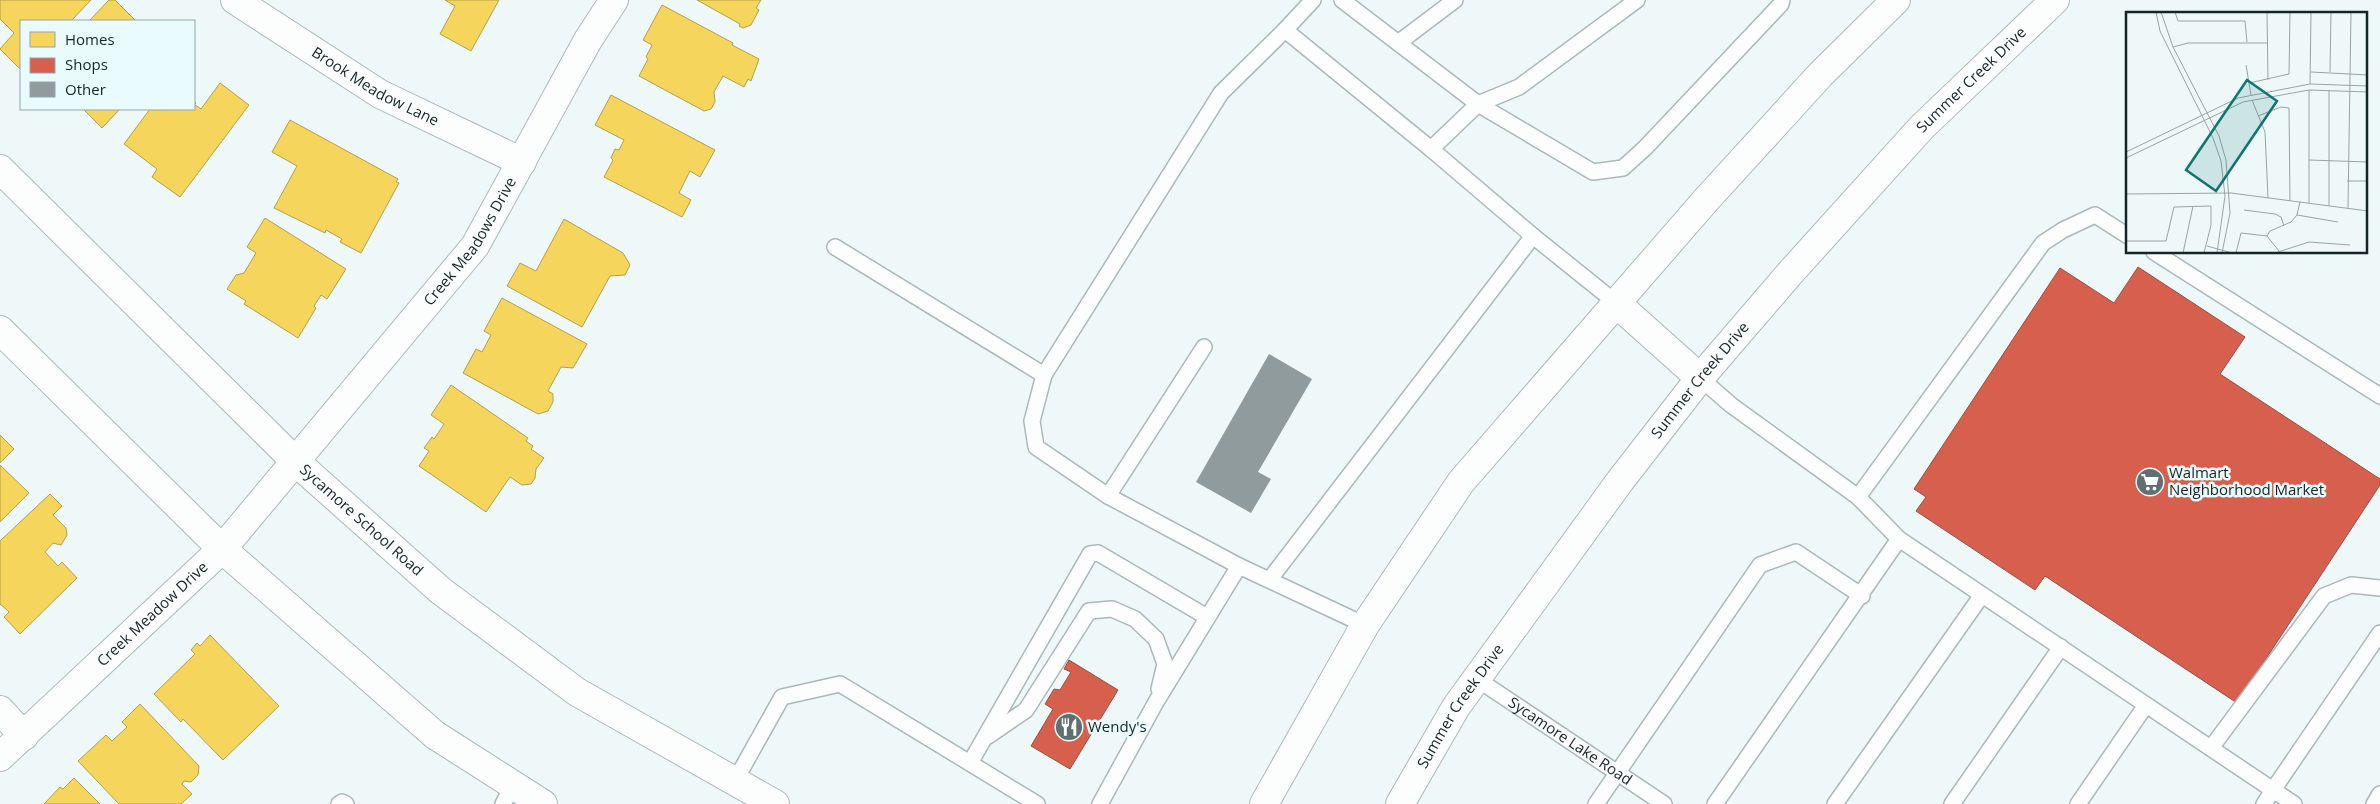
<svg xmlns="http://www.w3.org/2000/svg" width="2380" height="804" font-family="'Open Sans',sans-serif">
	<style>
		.homes { fill: #f6d55c; stroke: #b2a04c }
		.shops { fill: #d6604d; stroke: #9c4e42 }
		.building { fill: #8f9b9d }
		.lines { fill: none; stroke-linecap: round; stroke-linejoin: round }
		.lane-casing { stroke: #abb8b9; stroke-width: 18 }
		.street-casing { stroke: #abb8b9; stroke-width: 30 }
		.secondary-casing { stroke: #abb8b9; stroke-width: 30 }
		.lane { stroke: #fcfefe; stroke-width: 15 }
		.street { stroke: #fcfefe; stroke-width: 28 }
		.secondary { stroke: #fcfefe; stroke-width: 28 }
		.labels { text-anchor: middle; stroke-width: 5; stroke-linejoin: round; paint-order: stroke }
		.street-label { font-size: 15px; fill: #152527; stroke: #eafbfd }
		.poi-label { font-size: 15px; fill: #152527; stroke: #eafbfd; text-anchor: start }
		.inset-road { fill: none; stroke: #97a4a5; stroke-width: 1 }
		.view { fill: #0f766e; fill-opacity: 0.15; stroke: #0f766e; stroke-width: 2.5 }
		.inset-edge { fill: none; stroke: #152527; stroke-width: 2.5 }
	</style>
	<rect width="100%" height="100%" fill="#eef8f9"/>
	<!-- homes -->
	<g class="homes">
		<path d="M0,0H91L71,21H21V70L0,49L14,33L0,19Z"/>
		<path d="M109,0H115L136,21H139H89Z"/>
		<path d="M445,0H499L471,51L440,34L455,6Z"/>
		<path d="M697,0H761L756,8L759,10L751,25L743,28L739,26L740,24Z"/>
		<path d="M662,5L733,43L732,45L759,59L751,81L748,79L744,87L723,76L714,92L715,102L711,109L704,111L639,76L648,59L646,57L652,45L643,40Z"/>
		<path d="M220,83L249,105L180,197L152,177L157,169L124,144L150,109H194V101L196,103L194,104L201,109Z"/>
		<path d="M611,95L715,150L700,177L690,171L679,193L691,200L682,217L604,177L613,160L611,158L615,149L619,150L624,140L595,125Z"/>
		<path d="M83,109H120L102,128Z"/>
		<path d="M290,120L398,179L396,182L399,183L361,253L340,242L342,239L326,230L325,233L274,208L297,166L272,152Z"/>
		<path d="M265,218L346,269L327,299L321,295L314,306L316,308L298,338L244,304L246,301L227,289L236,275L244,273L256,253L247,247Z"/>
		<path d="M564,219L623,253L630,265L625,275L610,276L582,327L507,286L520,263L536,271Z"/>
		<path d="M502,298L587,344L573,368L561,367L548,391L553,394V402L548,411L538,414L463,373L476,349L482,352L491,335L484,331Z"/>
		<path d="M451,385L528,438L526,441L533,446L531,449L544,458L536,469L535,478L531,484L522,485L510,477L486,512L419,466L429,451L424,448L432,437L434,439L444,424L431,415Z"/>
		<path d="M0,435L14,449L0,463Z"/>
		<path d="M0,465L29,493L0,522Z"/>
		<path d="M50,494L62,506L53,515L66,528L67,535L61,545L53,543L45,552L58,566L62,562L77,578L20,634L4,617L9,612L0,604V541Z"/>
		<path d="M210,635L279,706L223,760L183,719L181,722L154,694L195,654L191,650L197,643L200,646Z"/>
		<path d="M140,704L199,766L198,775L191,782L184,781L182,784L192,794L181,804H119L78,761L106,735L112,741L127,727L122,722Z"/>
		<path d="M74,778L100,804H44L60,787L63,789Z"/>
	</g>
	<!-- shops -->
	<g class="shops">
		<path d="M2138,267L2245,337L2220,374L2380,479V485L2237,703L2045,576L2035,590L1916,511L1926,497L1914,489L2060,268L2114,303Z"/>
		<path d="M1069,660L1118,690L1070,769L1031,746L1053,709L1045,704L1054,689L1060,690L1071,672L1064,669Z"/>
	</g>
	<!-- building -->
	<path class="building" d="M1269,354L1312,379L1258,472L1271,479L1251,513L1196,482Z"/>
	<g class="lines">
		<defs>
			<g id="lane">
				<path d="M1313,0L1285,30L1431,149L1533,236"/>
				<path d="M1342,0L1478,104L1519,87L1637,0"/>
				<path d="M1398,43L1455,0"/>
				<path d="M1431,149L1478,104L1593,172L1623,168L1645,148L1781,4L1782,0"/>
				<path d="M835,247L1044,375"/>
				<path d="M2154,252L2380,396"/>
				<path d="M1204,347L1108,496L1239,566"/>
				<path d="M1700,378L1731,405L1858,497L1899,539L2273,790L2380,633"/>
				<path d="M1108,496L1036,447L1032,421L1044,375L1221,93L1285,30"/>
				<path d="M1858,497L2043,243L2063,230L2095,215L2128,236"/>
				<path d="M1270,579L1533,236L1615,302"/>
				<path id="s1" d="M1477,679L1664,804"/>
				<path d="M988,736L1026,710L1089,611L1112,609L1135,619L1156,639L1165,664L1159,689"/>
				<path d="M2211,748L2324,596L2351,585L2380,588"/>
				<path d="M970,763L1090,554L1098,553L1207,617"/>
				<path d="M735,781L782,697L840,684L1037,804"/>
				<path d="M339,804L342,802L346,804"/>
				<path d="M503,804L513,785"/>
				<path d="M1100,804L1156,702L1239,566L1365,625"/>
				<path d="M1596,804L1760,565L1796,552L1862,596"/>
				<path d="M1715,804L1899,539"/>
				<path d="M1835,804L1982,595"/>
				<path d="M1952,804L2061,647"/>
				<path d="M2078,804L2146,705"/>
				<path d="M2264,804L2273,790L2294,804"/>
				<path d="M2374,804L2380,794"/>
			</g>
			<g id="street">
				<path id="s2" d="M235,0L380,94L522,162"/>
				<path d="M0,710L24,736"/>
				<path id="s3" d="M0,757L222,549L475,246L588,40L614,0"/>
			</g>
			<g id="secondary">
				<path id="s4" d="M0,169L296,462L441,591L577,692L775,804"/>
				<path d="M1615,302L1700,378"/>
				<path d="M0,330L222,549L435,735L543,804"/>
				<path d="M1264,804L1365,625L1461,482L1706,200L1821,74L1896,0"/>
				<path id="s5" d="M1400,804L1456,707L1620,481L1700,378L1791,272L1922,127L2055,0"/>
			</g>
		</defs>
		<!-- lane casing -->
		<use href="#lane" class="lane-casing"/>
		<!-- street casing -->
		<use href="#street" class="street-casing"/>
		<!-- secondary casing -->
		<use href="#secondary" class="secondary-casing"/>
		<!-- lane -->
		<use href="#lane" class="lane"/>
		<!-- street -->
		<use href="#street" class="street"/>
		<!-- secondary -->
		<use href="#secondary" class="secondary"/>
	</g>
	<!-- icons -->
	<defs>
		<symbol id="supermarket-disc" viewBox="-11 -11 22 22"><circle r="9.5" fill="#616f70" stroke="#eafbfd"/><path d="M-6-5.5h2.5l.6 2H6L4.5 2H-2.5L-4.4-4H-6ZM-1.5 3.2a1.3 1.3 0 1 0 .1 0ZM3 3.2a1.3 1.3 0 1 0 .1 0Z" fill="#fff"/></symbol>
		<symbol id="restaurant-disc" viewBox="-11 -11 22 22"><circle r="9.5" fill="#616f70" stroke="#eafbfd"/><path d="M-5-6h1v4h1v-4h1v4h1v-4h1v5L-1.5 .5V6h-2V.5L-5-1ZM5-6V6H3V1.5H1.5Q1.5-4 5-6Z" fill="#fff"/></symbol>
	</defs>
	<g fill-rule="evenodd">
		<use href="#supermarket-disc" x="2134" y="466" width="32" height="32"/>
		<use href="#restaurant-disc" x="1053" y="711" width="32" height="32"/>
	</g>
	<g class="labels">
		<!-- street labels -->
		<g class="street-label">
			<text dy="5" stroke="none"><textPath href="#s5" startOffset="925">Summer Creek Drive</textPath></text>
			<text dy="5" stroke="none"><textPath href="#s2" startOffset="165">Brook Meadow Lane</textPath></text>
			<text dy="5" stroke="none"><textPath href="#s3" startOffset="700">Creek Meadows Drive</textPath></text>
			<text dy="5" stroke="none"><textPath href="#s5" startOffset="520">Summer Creek Drive</textPath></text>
			<text dy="5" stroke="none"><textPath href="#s4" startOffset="504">Sycamore School Road</textPath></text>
			<text dy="5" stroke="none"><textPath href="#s3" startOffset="209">Creek Meadow Drive</textPath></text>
			<text dy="5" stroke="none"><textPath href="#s5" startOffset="115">Summer Creek Drive</textPath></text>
			<text dy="5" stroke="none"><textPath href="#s1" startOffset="112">Sycamore Lake Road</textPath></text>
		</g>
		<!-- poi labels -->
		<g class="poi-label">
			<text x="2169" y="478">Walmart<tspan x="2169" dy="17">Neighborhood Market</tspan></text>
			<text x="1088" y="732">Wendy's</text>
		</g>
	</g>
	<!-- overview -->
	<g transform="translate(2126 12)">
		<rect width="241" height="241" fill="#eef8f9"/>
		<path class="inset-road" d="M30,0L34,19L87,126L95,149L99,184L91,241M35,0L47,35L93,124L100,148L104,201L96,241M49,0L52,9H119L121,30M141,0L142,68M47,35L62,31H142M120,53L125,83M185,60L242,63M204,60L205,0M123,71L163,62L164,0M184,72L185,0M126,88L139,120L142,186M132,104L155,95L163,96L164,189M0,140L112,86L184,72L242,74M0,146L117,90L183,78L242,80M183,148L242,150M221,169H242M0,177V182L105,181L242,199M183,191V78M203,194V78M222,196L225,0M118,198L149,202L155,205L158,214M171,203L212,210M141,224L144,219L165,210L171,203L174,190M0,229H40L48,195L85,194V213L78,241M81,234L106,241M57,241L67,194M110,241L115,221L141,224L153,239M149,241L183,230L224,233"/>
		<path class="view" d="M121,68L151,89L90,179L60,158Z"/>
		<rect width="241" height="241" class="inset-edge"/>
	</g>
	<!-- legend -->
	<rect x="20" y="20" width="175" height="90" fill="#eafbfd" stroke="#95a5a7"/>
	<rect x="30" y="32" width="25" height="15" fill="#f6d55c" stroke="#95a5a7"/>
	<text x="65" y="45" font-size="15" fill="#152527">Homes</text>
	<rect x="30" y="58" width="25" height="15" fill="#d6604d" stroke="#95a5a7"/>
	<text x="65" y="70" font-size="15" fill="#152527">Shops</text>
	<rect x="30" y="82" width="25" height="15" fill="#8f9b9d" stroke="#95a5a7"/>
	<text x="65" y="95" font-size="15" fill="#152527">Other</text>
</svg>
